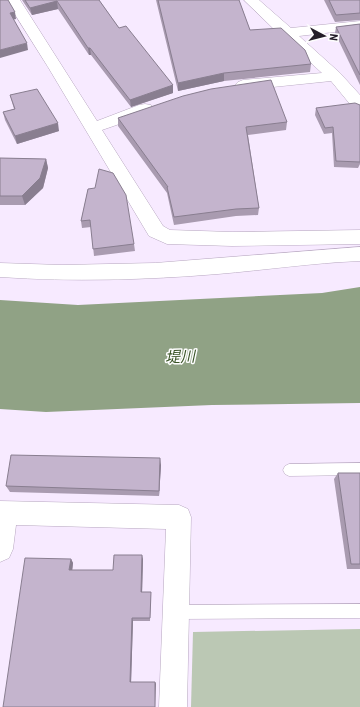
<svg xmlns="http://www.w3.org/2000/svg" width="360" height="707" font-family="'Roboto Condensed','Noto Sans JP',sans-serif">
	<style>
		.green { fill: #bbc8b4 }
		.water { fill: #90a285 }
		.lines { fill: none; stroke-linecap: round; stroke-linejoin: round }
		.service-casing { stroke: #b7a7c0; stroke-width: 1 }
		.minor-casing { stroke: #b7a7c0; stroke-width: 1 }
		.service { fill: #fff; fill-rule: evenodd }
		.minor { fill: #fff; fill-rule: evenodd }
		.wall { fill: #a99bb0 }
		.shaded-wall { fill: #897e90 }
		.building { fill: #c4b4cd; stroke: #897e90 }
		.labels { text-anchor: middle; stroke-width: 3; stroke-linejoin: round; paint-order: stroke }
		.water-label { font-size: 15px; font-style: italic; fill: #3a5427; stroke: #fdfdfd }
	</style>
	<rect width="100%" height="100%" fill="#f7eaff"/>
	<!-- green -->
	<path class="green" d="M360,629V707H191L193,632Z"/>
	<!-- water -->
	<path class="water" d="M360,287V403L212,405L46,412L0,409V300L78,305L322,293Z"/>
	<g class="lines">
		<defs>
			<g id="service">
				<path d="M360,463V475L289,476L285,474L283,470L285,466L289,464Z"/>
				<path d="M360,604V618L176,619L171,617L169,612L171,607L176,605Z"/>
			</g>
			<g id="minor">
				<path d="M6,0H20L97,121L139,105L145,104L151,105L153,109L151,113L102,130L163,226L170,230L232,232L360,230V244L232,246L167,244L149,236L48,67Z"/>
				<path d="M244,0H259L291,28L360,21V29L299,36L340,73L360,95V110L354,109L331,81L243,90L238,88L235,85L238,82L243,80L322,73L281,36Z"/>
				<path d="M360,247V261C312,263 265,270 218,274C145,280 73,282 0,277V263L62,265L155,263Z"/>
				<path d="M0,501L179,505L188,509L191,517L187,707H159L166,529L16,525L13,549L9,558L0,562Z"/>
			</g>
		</defs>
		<!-- service casing -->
		<use href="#service" class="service-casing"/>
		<!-- minor casing -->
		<use href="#minor" class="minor-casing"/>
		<!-- service -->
		<use href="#service" class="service"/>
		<!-- minor -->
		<use href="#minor" class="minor"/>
	</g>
	<!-- wall -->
	<g class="wall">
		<path d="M22,0H99L119,28L173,85V93L131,107L91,55H89L58,9L32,15Z"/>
		<path d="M156,0H239L250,30L311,64L310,72L224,81L178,91Z"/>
		<path d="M324,0H360V20L335,22Z"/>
		<path d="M360,24V85L335,33L336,27Z"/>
		<path d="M10,95L59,131L17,144L5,120L3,112L14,109Z"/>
		<path d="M360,105V164L358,168L334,167L332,133L324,134L315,115L316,108Z"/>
		<path d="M118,118L287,122L286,130L248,135L259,208L258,215L236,216L174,225L167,193L118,126Z"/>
		<path d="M0,158L46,159L48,168L43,188L25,205H0Z"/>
		<path d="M88,189L134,244L135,251L94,256L91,227L82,228L81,221Z"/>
		<path d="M161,465L159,496L10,492L6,486Z"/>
		<path d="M338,473H360V569H347L334,479Z"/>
		<path d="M71,559L73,563L72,570H113L143,559L142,592L151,595L150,621H133L131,682H155L156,684L3,707Z"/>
	</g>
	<!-- shaded-wall -->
	<g class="shaded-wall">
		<path d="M57,1L58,9L32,15L30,8Z"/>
		<path d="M15,12L16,19L12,20L10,13Z"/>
		<path d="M27,43L28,50L0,58V50Z"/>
		<path d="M88,48H90L91,55H89Z"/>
		<path d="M224,73V81L178,91V83Z"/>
		<path d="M173,85V93L131,107L130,100Z"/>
		<path d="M58,123L59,131L17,144L15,136Z"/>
		<path d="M46,159L48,168L43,188L25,205L22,196Z"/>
		<path d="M160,458L161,465L159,496V491Z"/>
		<path d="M142,555L143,559L142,595L141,592Z"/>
		<path d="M71,559L73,563L72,573L69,570Z"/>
		<path d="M132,618L133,621L131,684L130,682Z"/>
		<path d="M155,682L156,684L155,707Z"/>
	</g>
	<!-- building -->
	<g class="building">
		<path d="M0,0H8L15,12L10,13L27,43L0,50Z"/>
		<path d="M25,0H99L119,28L126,26L173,85L130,100L90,48H88L57,1L30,8Z"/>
		<path d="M158,0H239L250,30L281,28L305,50L311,64L224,73L178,83Z"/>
		<path d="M329,0H360V13L336,15Z"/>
		<path d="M360,24V75L336,27Z"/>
		<path d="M271,80L287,122L246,127L259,208L236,209L174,217L167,187H168L118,118L183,96L211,89Z"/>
		<path d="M37,89L58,123L15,136L3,112L15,109L10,95Z"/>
		<path d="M355,103L360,105V162L336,161L333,127L325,128L316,108Z"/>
		<path d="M0,158L46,159L40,178L22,196H0Z"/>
		<path d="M99,169L113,173L126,195L134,244L93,249L90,220L81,221L88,189L95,188Z"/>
		<path d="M11,455L160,458L159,491L6,486Z"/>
		<path d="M338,473H360V564H351Z"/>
		<path d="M114,555H142L141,592H151L150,618H132L130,682H155V707H3L25,558L71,559L69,570H113Z"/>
	</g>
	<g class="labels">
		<!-- water labels -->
		<g class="water-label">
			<text transform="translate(180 357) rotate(-2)" y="5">堤川</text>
		</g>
	</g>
	<!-- north arrow -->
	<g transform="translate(324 36) rotate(97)" stroke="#fdfdfd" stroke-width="3" paint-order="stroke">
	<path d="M0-3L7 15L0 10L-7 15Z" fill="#231d27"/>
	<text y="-6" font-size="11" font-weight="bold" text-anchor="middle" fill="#231d27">N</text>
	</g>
</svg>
